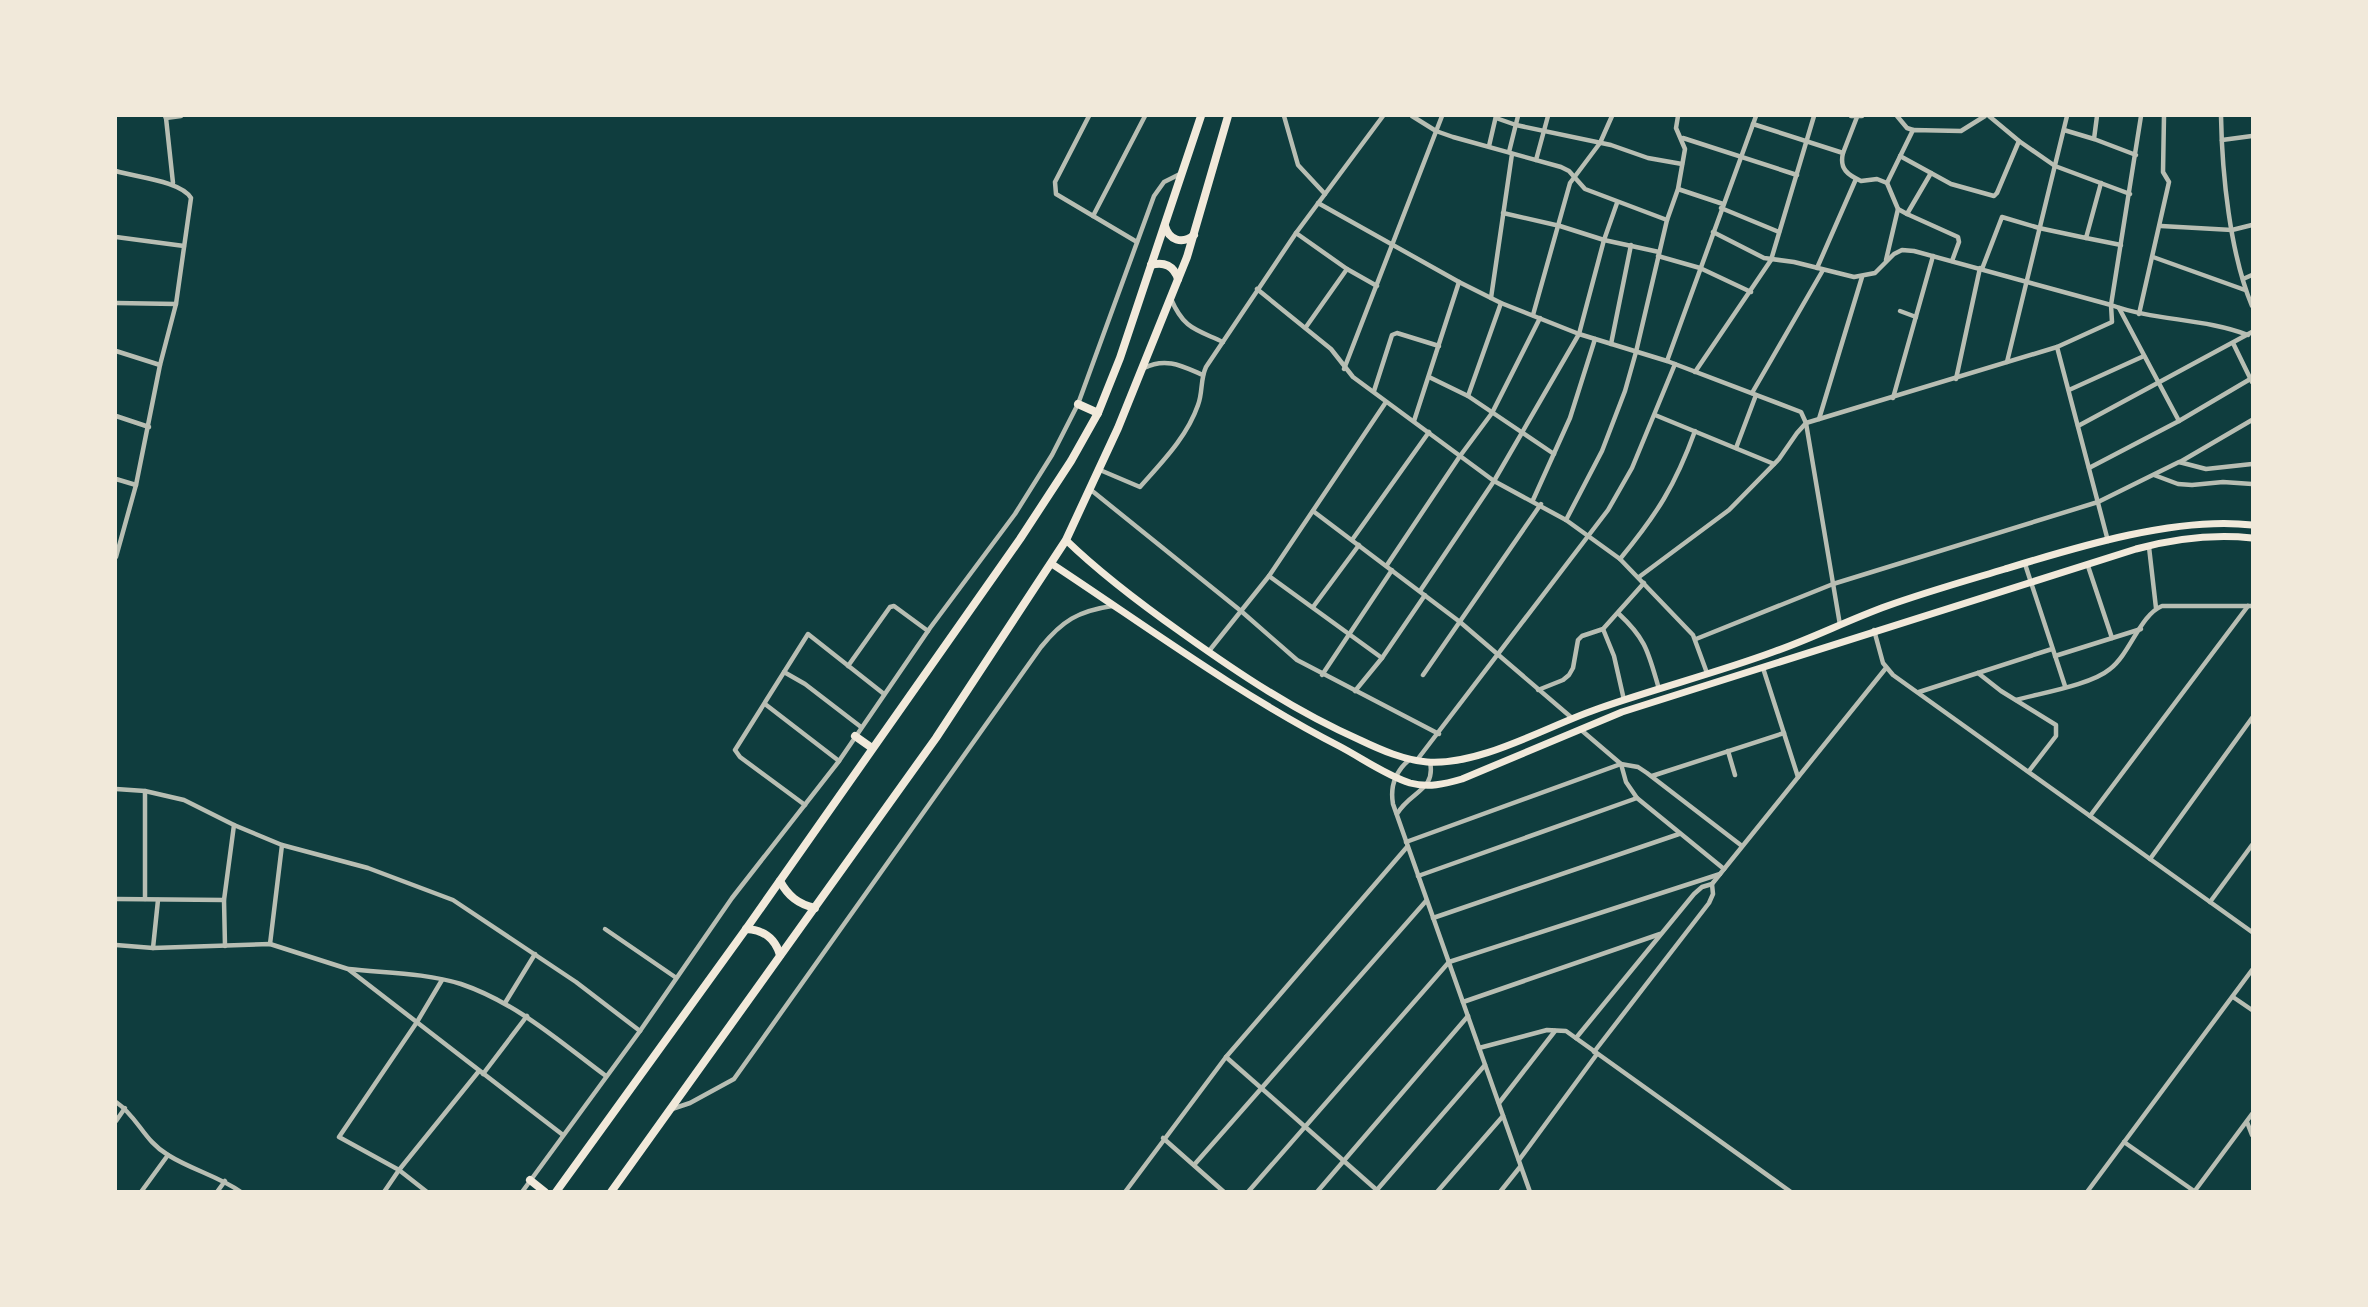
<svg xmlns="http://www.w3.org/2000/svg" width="2368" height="1307" font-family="'Alegreya Sans',sans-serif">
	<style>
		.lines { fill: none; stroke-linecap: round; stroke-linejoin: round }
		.minor { stroke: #b8beb3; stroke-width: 4.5 }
		.secondary { stroke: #f1e9da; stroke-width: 7 }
		.primary { stroke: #f1e9da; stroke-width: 8 }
	</style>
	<rect width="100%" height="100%" fill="#0f3d3e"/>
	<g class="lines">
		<!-- minor -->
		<g class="minor">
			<path d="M165,116L166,118L181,116"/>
			<path d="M1089,116L1055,182L1056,194L1137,242"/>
			<path d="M1284,116L1298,165L1325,194"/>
			<path d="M1412,116L1436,131L1453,137L1561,167L1569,171L1585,189L1667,220"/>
			<path d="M1851,116H1862"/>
			<path d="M1897,116L1907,128L1913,130"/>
			<path d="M1989,116L2019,141L2055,166L2130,194"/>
			<path d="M2097,116L2094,139L2136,155"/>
			<path d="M2141,116L2111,305C2155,321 2204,318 2248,335"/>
			<path d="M2221,116C2222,174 2230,253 2252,306"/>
			<path d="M166,118L173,183"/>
			<path d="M1496,118L1516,125L1611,145L1648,158L1682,164"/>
			<path d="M1753,124L1843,153C1839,169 1848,175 1861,181L1877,179L1887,183L1898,209L1886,260"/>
			<path d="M2064,130L2094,139"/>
			<path d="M1683,138L1797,175"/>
			<path d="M2222,140L2252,136"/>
			<path d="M1489,146L1496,116"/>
			<path d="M1509,152L1518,116"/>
			<path d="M1843,153L1857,117"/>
			<path d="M1900,156L1951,184L1994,196L1997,193L2019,141"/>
			<path d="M1536,160L1548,116"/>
			<path d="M116,171C135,177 181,181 191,198L176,304L160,365L136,485L116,557"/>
			<path d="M1887,183L1913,130L1961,131L1985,116"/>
			<path d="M1678,189L1723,204"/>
			<path d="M1318,203L1459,282L1501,303L1579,334L1667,361L1801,412L1806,423L1840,625"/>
			<path d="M1721,208L1779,232"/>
			<path d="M1898,209L1907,214L1931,173"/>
			<path d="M1503,213L1560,226L1604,240L1659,252"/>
			<path d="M1907,214L1958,237L1959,242L1952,261"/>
			<path d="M1093,216L1145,116"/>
			<path d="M2161,226L2232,230L2252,225"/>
			<path d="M1296,233L1347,269L1377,286"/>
			<path d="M116,237L184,246"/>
			<path d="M2086,238L2121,245"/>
			<path d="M1658,256L1700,268L1751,292"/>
			<path d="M2153,257L2245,290"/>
			<path d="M1817,268L1856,179"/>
			<path d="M1982,269L2002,217L2039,228L2086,238L2101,183"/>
			<path d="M2243,279L2252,275"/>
			<path d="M1257,289L1331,349L1353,377L1494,481L1566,520L1620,559L1693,635L1707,673"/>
			<path d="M1491,298L1512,154"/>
			<path d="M1171,299C1184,329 1195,329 1223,342"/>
			<path d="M116,303L176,304"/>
			<path d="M2119,308L2179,421"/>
			<path d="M1900,311L1916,317"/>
			<path d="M2139,314L2169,182L2163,172L2164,116"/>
			<path d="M1533,315L1570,183L1600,143L1612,116"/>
			<path d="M1306,327L1347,269"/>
			<path d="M2233,343L2252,382"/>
			<path d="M1611,344L1631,245"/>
			<path d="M2057,347L2108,541"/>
			<path d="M116,351L160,365"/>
			<path d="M1667,361L1756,116"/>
			<path d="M2007,362L2067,116"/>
			<path d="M1144,368C1166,357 1182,366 1203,375"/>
			<path d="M1344,369L1442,116"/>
			<path d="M1695,372L1771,260L1814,116"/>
			<path d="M1429,377L1468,396L1554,454"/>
			<path d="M1956,379L1980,268"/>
			<path d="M2069,390L2144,356"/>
			<path d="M1374,391L1392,335L1397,333L1439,346"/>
			<path d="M1752,393L1823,270"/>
			<path d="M1468,396L1501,303"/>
			<path d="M1893,398L1933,256"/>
			<path d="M1655,415L1774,464"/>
			<path d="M116,416L149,427"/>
			<path d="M1819,419L1862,277"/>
			<path d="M1414,421L1459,282"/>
			<path d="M2078,426L2252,332"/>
			<path d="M1736,448L1756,395"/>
			<path d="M2180,462L2252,420"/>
			<path d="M2089,468L2179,421L2252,378"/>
			<path d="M1100,470L1140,487C1162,462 1187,437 1198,405C1203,392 1200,380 1206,367L1296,233L1383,116"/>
			<path d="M2154,475L2178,484L2192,485L2223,482L2252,484"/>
			<path d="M116,479L136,485"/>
			<path d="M1091,490L1241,611L1297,660L1439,734"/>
			<path d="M1533,500L1570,418L1595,339"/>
			<path d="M1313,511L1460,622L1572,718"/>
			<path d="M1566,520L1602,451L1625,391L1636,352L1667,220L1678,189L1685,149L1676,128L1678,116"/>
			<path d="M1352,540L1429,432"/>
			<path d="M2149,547L2156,608"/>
			<path d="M1620,559C1657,514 1675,486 1695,431"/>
			<path d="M2025,564L2065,686"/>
			<path d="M1387,565L1460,456L1492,413L1540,318"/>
			<path d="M2088,566L2112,638"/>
			<path d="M1269,576L1382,658"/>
			<path d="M1639,577L1729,510L1779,459L1797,433L1806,423L2057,347L2112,322L2111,305L1914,251L1902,250L1894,254L1875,273L1854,277L1794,262L1764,258L1713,232"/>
			<path d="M1420,591L1494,481L1579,334L1604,240L1617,203"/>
			<path d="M1313,607L1359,545"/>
			<path d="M1618,613C1647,640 1648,652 1659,689"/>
			<path d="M1603,629L1614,656L1624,700"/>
			<path d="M1874,630L1883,663L1893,675L2252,932"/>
			<path d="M1696,639L1833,584L2098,502L2179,462L2206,469L2252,464"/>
			<path d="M1209,651L1269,576L1386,402"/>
			<path d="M2055,656L2141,629"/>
			<path d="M848,666L890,607L894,606L928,631"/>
			<path d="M1763,668L1798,777"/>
			<path d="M784,672L805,684L861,727"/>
			<path d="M1978,673L2001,691L2056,725V736L2029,771"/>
			<path d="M1322,675L1392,570"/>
			<path d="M1423,675L1541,504"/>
			<path d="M1538,690L1563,680L1569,675L1573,668L1578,640L1582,636L1603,629L1644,583"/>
			<path d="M1355,691L1382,658L1425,595"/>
			<path d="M1919,692L2052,649"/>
			<path d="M2016,700C2041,693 2091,685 2110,669C2130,654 2140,615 2162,606H2252"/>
			<path d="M765,704L839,761"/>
			<path d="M1580,729L1621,764L1626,782L1637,798L1724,869"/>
			<path d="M1728,751L1735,775"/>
			<path d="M1409,760C1395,772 1390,787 1393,804L1530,1192"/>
			<path d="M1417,760L1608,510L1632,468L1675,364"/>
			<path d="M1652,776L1784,733"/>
			<path d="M116,789L145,791L184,800L234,825L282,845L368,868L453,900L576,982L640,1031"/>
			<path d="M145,791V899"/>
			<path d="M805,805L740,757L735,750L808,634L884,694"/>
			<path d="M1397,814C1410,791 1436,791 1430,762"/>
			<path d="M2090,816L2248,606"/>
			<path d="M1406,842L1621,764L1638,767L1647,773L1742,846"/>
			<path d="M2150,859L2252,718"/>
			<path d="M1418,876L1637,798"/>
			<path d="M116,899L224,900"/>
			<path d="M2210,902L2252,845"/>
			<path d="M1433,918L1679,834"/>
			<path d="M605,929L675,977"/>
			<path d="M270,944L282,845"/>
			<path d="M116,945L153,948L270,944L348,969L563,1135"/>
			<path d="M225,946L224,900L234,825"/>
			<path d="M153,948L158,900"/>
			<path d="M349,969C386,973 426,973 461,984C517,1003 560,1042 606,1076"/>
			<path d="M2233,997L2252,1010"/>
			<path d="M1463,1002L1660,934"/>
			<path d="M505,1003L535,954"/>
			<path d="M1576,1038L1694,894L1702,887L1712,884L1886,668"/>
			<path d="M1479,1048L1547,1030L1566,1031L1791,1192"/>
			<path d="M1594,1052L1709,903L1713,894L1712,884"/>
			<path d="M1226,1057L1379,1192"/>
			<path d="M483,1074L527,1016"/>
			<path d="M116,1102C138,1117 144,1141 168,1155C192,1170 218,1176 241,1192"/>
			<path d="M1499,1103L1555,1031"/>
			<path d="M672,1109L690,1103L734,1079L1041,647C1062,621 1078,611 1112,606"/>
			<path d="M116,1121L125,1108"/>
			<path d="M2247,1122L2252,1135"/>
			<path d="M1163,1138L1224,1192"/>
			<path d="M2124,1142L2194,1191"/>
			<path d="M1519,1160L1597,1054"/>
			<path d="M1194,1165L1426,901"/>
			<path d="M1376,1191L1485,1065"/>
			<path d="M141,1192L168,1155"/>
			<path d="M217,1192L225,1181"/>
			<path d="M384,1192L399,1170L339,1137L417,1022L442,980"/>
			<path d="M427,1192L399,1170L479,1071"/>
			<path d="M522,1192L640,1031L732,898L839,761L930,628L1015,514L1052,455L1078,404L1154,196L1164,182L1182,173"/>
			<path d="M1125,1192L1226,1057L1407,847"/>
			<path d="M1248,1192L1449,962L1720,874"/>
			<path d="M1317,1192L1468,1016"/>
			<path d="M1437,1192L1503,1116"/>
			<path d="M1500,1192L1520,1167"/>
			<path d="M2087,1192L2252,970"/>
			<path d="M2194,1192L2252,1114"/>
		</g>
		<!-- secondary -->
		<g class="secondary">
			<path d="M1066,540C1102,575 1141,604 1182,633C1238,673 1296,712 1360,740C1381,750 1404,760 1427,762C1481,766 1549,725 1600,708C1657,688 1716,673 1773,652C1811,639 1848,620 1887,606C1926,592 1965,581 2005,569C2077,547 2177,516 2252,525"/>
			<path d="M1052,564C1146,626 1238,694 1339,746C1362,758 1385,775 1410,783C1428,788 1445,784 1462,779L1622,712L2136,549C2173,539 2214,534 2252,538"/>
		</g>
		<!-- primary -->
		<g class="primary">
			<path d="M1165,226C1169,240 1182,245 1194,235"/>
			<path d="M1151,265C1164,261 1174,266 1178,279"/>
			<path d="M1078,404L1098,413"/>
			<path d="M855,736L872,748"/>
			<path d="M780,881C788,896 798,904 815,908"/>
			<path d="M746,929C764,930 775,938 780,955"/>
			<path d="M530,1180L545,1192"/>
			<path d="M556,1192L746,929L1020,539L1071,461L1098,413L1120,358L1201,116"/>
			<path d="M611,1192L936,738L1066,540L1118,428L1187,257L1228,116"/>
		</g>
	</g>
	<!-- border -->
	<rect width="2368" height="1307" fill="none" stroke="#f1e9da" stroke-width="234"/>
</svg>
